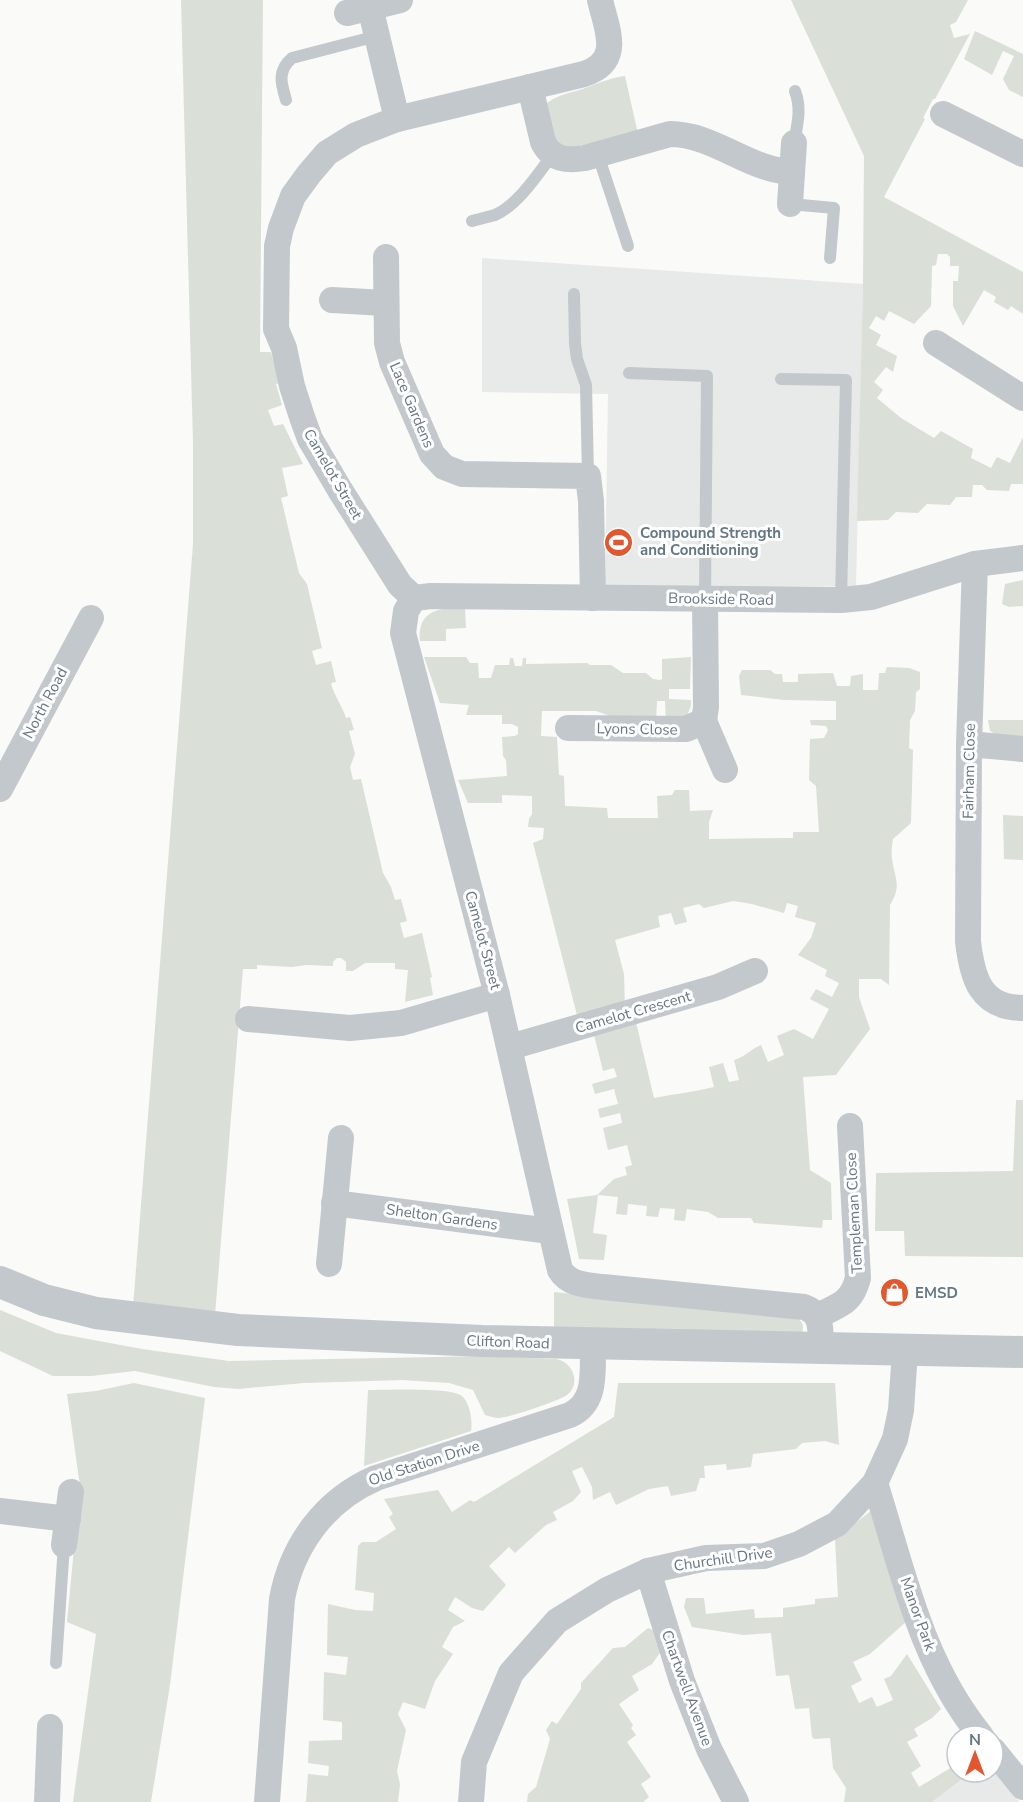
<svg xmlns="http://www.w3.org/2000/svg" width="1023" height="1802" font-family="'Nunito Sans',sans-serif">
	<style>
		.built { fill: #e8e9e9 }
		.green { fill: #dadfd7 }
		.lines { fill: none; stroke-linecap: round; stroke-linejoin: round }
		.service { stroke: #c3c8cc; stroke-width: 12 }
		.minor { stroke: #c3c8cc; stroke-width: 26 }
		.tertiary { stroke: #c3c8cc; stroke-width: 32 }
		.labels { text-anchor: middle; stroke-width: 6; stroke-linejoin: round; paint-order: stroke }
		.street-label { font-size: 15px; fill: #657683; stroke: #fff }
		.poi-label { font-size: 15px; font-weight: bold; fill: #657683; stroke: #fff; text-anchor: start }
	</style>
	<rect width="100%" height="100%" fill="#fafaf8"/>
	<!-- built -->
	<g class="built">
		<path d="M482,258L863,284L856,586L605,588L608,394L482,392Z"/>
		<path d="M993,1770L1019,1802H932L973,1772H993Z"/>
	</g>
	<!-- green -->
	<g class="green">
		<path d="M181,0H263L260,352H271L280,383L276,384L282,405L268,410L274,426L283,424L303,464L282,468L288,496L281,498L299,573L307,584L322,648L312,651L316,665L331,661L336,682L331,683C334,696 342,705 346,718L350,717L354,730L349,731L355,754L350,767L353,780L361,779L383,873L391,887L395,900L401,899L407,921L400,923L404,938L422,933L432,977L430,978L433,995L405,1002L408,970L395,969V963H365L353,971H346V962L341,958H337L333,962V966L306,965L292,967L257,965V969H243L215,1315L133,1307L193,544V442Z"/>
		<path d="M791,0H968L956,22L950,25L954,38L970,34L935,99H933L923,118L925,119L884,197L1023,272V314L1011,306L1008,310L994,302L996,297L984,290L963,326L953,306V281H958L959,266H950V257L947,254H938L936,265L932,266L931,306L914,324L889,311L884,321L876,316L869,328L881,335L876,345L897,356L893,372L886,367L874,382L883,390L877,398L901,418L934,438L941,431L973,449L971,458L991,468L997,457L1010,463L1023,437V484H1011L1009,491L987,490L982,485H973L972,497H956L950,505L927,504L918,513L896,512L888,520L857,521L863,284L864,156Z"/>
		<path d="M975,31L1023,54V97L1009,90L1003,79L1014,56L1003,51L992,75L964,59Z"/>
		<path d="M625,76L638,134L559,150L545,111L547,103C560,93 573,93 588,87C601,82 611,78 625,76Z"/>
		<path d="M1023,580V606L1009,607L1002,604L1005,584Z"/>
		<path d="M444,609H465L466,628L446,629V641H420C418,623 426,611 444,609Z"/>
		<path d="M424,657H466L470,663H478L479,678H491L495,665H509L510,658H513L515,666H522L523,658H526V664L587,663L590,665H611L623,673H646L653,679L660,680L662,679V659L691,657L690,689H669V699L691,700V706L686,718L666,723L665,701H657L656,722H627L596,711H542L541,736L557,737L559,775L564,776L565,806L607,808L608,818H658L657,796L672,795L675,790H689L690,811L713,810L709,822V839L793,838V832H819L816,786L809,780L810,739L824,738L828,730L826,726L811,725L810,720H836V701L785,700L741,695L739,676L742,670H770L775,674H782L783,682H798V674L833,673L837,686H850L851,676L863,674V690H878L879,673H885L887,667L909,668L920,672V689L916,692L915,711L910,720L909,748L913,750L911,823L893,839C892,846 891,853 892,859C895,879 902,886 890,905L889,985L881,979H859V997L870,1029L836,1075L803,1077L810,1170L831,1183L832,1220H823L822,1228L754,1223L751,1218H718L708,1212L687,1209L685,1221L674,1220L675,1209L660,1208L658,1217L646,1216L647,1206L628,1204L627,1215L616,1214L618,1197L598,1195L593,1233L607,1235L604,1260L579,1259L567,1199L597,1195L614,1179L627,1175L625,1167L632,1165L627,1145L608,1150L603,1128L622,1123L620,1113L600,1118L598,1109L618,1104L614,1089L595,1094L592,1084L617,1077L614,1068L603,1071L593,1031L635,1018L654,1098C674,1094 694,1092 714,1087L709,1067L723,1063L729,1082L739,1080L734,1060C745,1057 751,1049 761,1045L768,1062L784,1055L777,1036L794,1029L813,1039L829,1009L810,999L816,989L832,997L839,983L825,976L827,970L798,955L811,938L816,923L795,917L798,906L787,903L784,913L752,904L733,901L704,908L699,904L683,908L687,922L675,925L671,913L658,916L660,927L615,940L624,974L625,1011L579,1023L533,843L543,839L544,828L528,827L529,819L532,814V796L502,795V803H468L458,780L507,776L506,760L503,756L502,737L515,736L518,734V727L512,724H502V715H466L469,705L440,703Z"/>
		<path d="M988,720H1023V741L995,734L990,731Z"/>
		<path d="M1003,815L1023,816V860L1004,859Z"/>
		<path d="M1016,1100H1023V1257L905,1256L904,1231H875L876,1173L1013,1171Z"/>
		<path d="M554,1292L797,1318C803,1322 804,1326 802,1333L554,1334Z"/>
		<path d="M0,1310L56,1333L142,1349L229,1361L487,1356L556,1359C572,1361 582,1383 567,1395C561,1400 508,1418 499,1418C495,1418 489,1416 485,1415L473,1390L449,1383L402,1380L304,1383L238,1389L214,1387L135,1371L91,1376H53L0,1351Z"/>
		<path d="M134,1383L205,1398L170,1685L151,1802H73L96,1634L67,1622L80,1486L67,1394L96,1391Z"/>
		<path d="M618,1383H835L839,1445L825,1441L802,1443L796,1449L753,1454L751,1467L727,1470L726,1464L704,1466L705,1478H700L696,1491L671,1496L668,1486L649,1489L616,1505L610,1492L593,1500L592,1487L582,1467L572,1471L581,1492L573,1501L553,1512L557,1520L546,1525L515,1553L509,1547L489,1566L506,1585L483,1611L472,1608L455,1597L448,1610L465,1621L453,1627L442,1647L453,1654L435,1681L425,1709L403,1702L398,1714L406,1730L397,1771L400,1784L398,1802H306L308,1774L328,1776L329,1766L308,1763L309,1741L342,1740V1722L323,1720L324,1672L346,1675L348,1657L327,1655L328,1604L355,1610L373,1611L374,1593L355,1590L358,1546L362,1542H376L396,1529L389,1517L393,1514L384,1499L438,1490L452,1512L470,1500L474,1502L614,1417Z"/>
		<path d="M368,1390C385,1390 451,1387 462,1396C470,1403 473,1422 471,1431L364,1466Z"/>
		<path d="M872,1510L907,1621L870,1654L853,1662L862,1680L851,1686L859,1703L872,1697L877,1707L893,1700L884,1679L891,1676L907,1654L941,1709L932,1718L914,1729L918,1736L907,1742L921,1766L911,1773L919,1787L957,1764V1772H966L968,1775L932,1802H844L846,1788L833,1768L830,1738L814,1739L812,1737L809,1708L795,1709L789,1675L776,1676L771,1633L743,1635L692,1627L684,1607L686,1598H704L706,1614L754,1609L755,1618L783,1617V1608L815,1604V1599L838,1597L835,1539Z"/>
		<path d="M648,1628L660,1633L664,1647L652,1664L632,1676L639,1690L619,1704L633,1725L631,1728L636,1735L627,1742L651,1777L641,1784L649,1797L643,1802H527L528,1794L536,1787L550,1739L546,1730L552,1721L557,1724L581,1689V1683L613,1648L625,1647Z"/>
	</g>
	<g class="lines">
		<!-- service -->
		<g class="service">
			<path d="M286,100C281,83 277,71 292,58L377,36"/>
			<path d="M794,143C797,126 802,109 795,91"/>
			<path d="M598,155L628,246"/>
			<path d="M790,204L834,208L830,258"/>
			<path d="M472,221C479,219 488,217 495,215C518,205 538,174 553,154"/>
			<path d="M574,294L575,344L577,359L586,385L588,476"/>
			<path d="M629,373L707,376L705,598"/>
			<path d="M781,379L846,380L841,600"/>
			<path d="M56,1663L64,1545"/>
		</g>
		<!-- minor -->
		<g class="minor">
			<path d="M370,7L397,119"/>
			<path d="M347,13L400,0"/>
			<path d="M530,87L543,142C552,160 567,161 585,158L670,134C714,134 748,170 792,172"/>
			<path d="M943,114L1023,154"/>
			<path d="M790,204L794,143"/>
			<path d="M386,257L387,343L392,362L432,454L444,467L462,474L588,476L591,501L593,598"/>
			<path d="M332,300L385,303"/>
			<path d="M936,343L1023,398"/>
			<path d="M975,564L969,744L968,941C972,977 980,1008 1023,1008"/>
			<path d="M414,598L406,611L403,633L497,995L560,1270C569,1285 587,1285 603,1287L804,1307C824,1314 820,1332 821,1349"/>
			<path d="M414,598L400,585L340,490L310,439L302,417L292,386L284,348L276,329L277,246L281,228L293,196L309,174L327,153L356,135L397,119L584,74C623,61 607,30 600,0"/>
			<path d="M414,598L431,596L841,600L871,597L975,564L1023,558"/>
			<path d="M704,721L725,770"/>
			<path d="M568,728L686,729L704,721L706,707L705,598"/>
			<path d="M969,744L1023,749"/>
			<path d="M0,789L91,618"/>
			<path d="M248,1019L350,1028L401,1023L497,995"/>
			<path d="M510,1047L718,987L755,971"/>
			<path d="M334,1203L550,1231"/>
			<path d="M329,1264L341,1138"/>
			<path d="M818,1316C840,1304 851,1304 858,1278L850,1126"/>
			<path d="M875,1483C903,1571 921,1663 981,1736"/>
			<path d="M0,1511L68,1519"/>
			<path d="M64,1545L71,1492"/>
			<path d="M648,1571L682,1681L709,1749L736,1802"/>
			<path d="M993,1750L1023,1787"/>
			<path d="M47,1802L50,1727"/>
			<path d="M267,1802L282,1599C292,1545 325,1500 376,1478L570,1415C598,1402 592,1370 593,1344"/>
			<path d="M471,1802L474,1762L511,1673L557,1621L607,1590L648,1571L706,1558L764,1556L799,1544L837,1524L875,1483L895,1439L901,1410L905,1351"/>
		</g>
		<!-- tertiary -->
		<path class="tertiary" d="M0,1282L44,1300L96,1313L238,1330L482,1341L1023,1352"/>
	</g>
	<!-- icons -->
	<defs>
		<symbol id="stadium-disc" viewBox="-11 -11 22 22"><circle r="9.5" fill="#e4572e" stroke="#fff"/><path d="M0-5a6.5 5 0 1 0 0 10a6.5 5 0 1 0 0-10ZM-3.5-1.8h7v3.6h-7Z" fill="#fff"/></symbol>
		<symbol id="shop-disc" viewBox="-11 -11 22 22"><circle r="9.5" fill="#e4572e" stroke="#fff"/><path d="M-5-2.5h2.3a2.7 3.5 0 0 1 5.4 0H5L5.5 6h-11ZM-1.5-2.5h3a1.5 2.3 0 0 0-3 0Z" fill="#fff"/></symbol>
	</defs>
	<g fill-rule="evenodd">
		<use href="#stadium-disc" x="602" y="526" width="33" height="33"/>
		<use href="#shop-disc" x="878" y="1276" width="33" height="33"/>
	</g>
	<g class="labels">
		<!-- street labels -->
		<g class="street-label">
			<text transform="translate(412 405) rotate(67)" y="5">Lace Gardens</text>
			<text transform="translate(333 474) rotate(60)" y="5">Camelot Street</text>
			<text transform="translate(721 599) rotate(1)" y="5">Brookside Road</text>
			<text transform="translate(45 703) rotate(-62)" y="5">North Road</text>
			<text transform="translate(637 729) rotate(1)" y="5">Lyons Close</text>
			<text transform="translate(969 771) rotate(-89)" y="5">Fairham Close</text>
			<text transform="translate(483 940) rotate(75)" y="5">Camelot Street</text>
			<text transform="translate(633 1012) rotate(-16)" y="5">Camelot Crescent</text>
			<text transform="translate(854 1213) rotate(-93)" y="5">Templeman Close</text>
			<text transform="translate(442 1217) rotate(8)" y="5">Shelton Gardens</text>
			<text transform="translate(508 1342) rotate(2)" y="5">Clifton Road</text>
			<text transform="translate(424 1463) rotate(-18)" y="5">Old Station Drive</text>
			<text transform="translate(723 1559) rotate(-8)" y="5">Churchill Drive</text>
			<text transform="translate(918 1614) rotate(70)" y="5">Manor Park</text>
			<text transform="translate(687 1688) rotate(70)" y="5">Chartwell Avenue</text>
		</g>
		<!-- poi labels -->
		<g class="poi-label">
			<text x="640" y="538">Compound Strength<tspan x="640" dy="17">and Conditioning</tspan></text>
			<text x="915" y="1298">EMSD</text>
		</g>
	</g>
	<!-- north arrow -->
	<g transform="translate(975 1754)"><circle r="28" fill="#ffffff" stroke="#c1c8cd" stroke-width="1.5"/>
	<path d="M0-4.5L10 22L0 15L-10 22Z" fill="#e4572e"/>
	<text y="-9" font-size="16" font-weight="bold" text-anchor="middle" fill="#657683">N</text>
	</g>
</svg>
